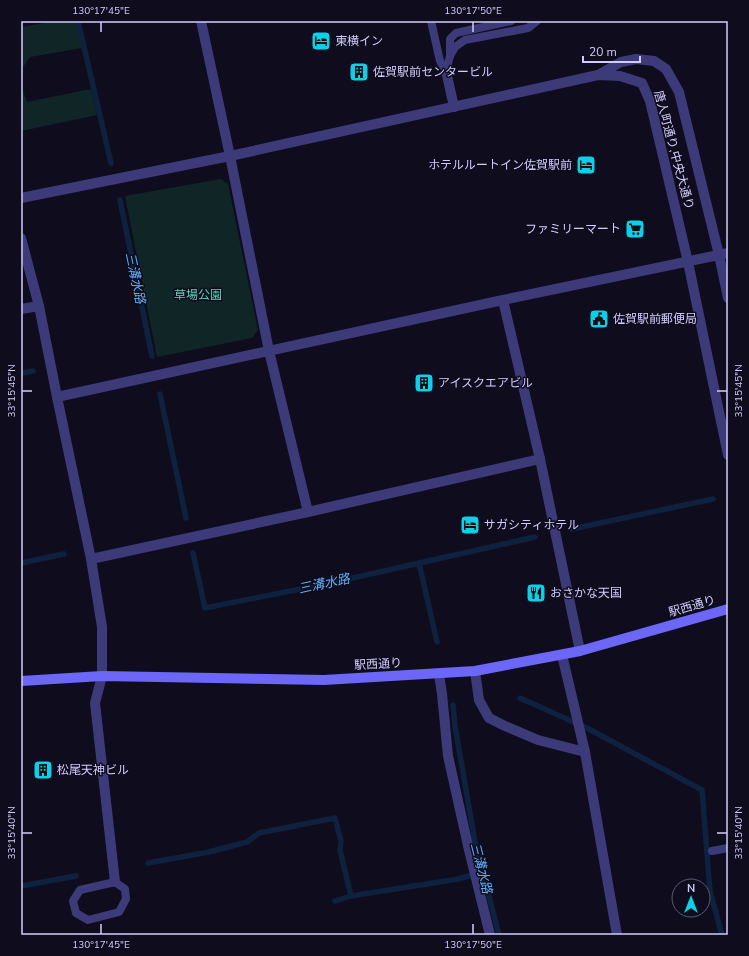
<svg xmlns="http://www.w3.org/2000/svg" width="749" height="956" font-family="'Nunito Sans','Noto Sans JP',sans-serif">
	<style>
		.green { fill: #102626 }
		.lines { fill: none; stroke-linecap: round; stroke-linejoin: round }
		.stream { stroke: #0e213f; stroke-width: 5.5 }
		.service { stroke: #3d3a79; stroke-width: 8 }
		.minor { stroke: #3d3a79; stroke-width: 10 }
		.tertiary { stroke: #3d3a79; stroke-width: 10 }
		.secondary { stroke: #6c67f7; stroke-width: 10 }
		.ticks { fill: none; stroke: #d1cbfc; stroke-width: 1.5 }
		.labels { text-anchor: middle; stroke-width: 3; stroke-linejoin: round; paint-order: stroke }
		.poi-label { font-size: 12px; fill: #d1cbfc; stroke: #0f0d1d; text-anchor: start }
		.street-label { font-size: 12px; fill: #d1cbfc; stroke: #0f0d1d }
		.park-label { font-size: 12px; fill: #5cd7ba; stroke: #0f0d1d }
		.water-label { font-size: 13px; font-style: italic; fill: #5eaff7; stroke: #0f0d1d }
		.neatline { fill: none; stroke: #d1cbfc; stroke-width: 1.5 }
		.ticks-label { font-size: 10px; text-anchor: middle; fill: #d1cbfc }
	</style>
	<rect width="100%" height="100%" fill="#0f0d1d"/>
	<!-- green -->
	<g class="green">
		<path d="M57,21H76L82,48L30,57L21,70V27Z"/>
		<path d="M21,86L27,102L91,89L97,115L21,131Z"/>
		<path d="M221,179L228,184L258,330L252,338L157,357L125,196Z"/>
	</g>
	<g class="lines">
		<!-- stream -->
		<g class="stream">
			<path d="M78,21L111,163"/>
			<path d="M120,200L152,356"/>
			<path d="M21,373L33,371"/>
			<path d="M160,394L186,518"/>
			<path d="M572,529L713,499"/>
			<path d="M193,553L205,608L335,582L535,537"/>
			<path d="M21,563L64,554"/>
			<path d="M419,563L437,642"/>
			<path d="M520,698L587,728L702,790L710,891L722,935"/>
			<path d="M453,705L455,726L475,842L499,935"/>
			<path d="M148,863L209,852L247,842L259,833L335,818L341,841L340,850L351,896L458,879L483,872"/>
			<path d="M21,886L76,876"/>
			<path d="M335,901L351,896"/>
		</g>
		<!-- service -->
		<g class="service">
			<path d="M431,21L440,61L446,71"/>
			<path d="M450,56V39L456,33L511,21"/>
			<path d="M446,71L450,56L455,47L465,40L528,28L537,21"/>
			<path d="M712,851L728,848"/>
			<path d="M115,882L125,889L126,899L119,912L88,920L76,913L73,901L80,890Z"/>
		</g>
		<!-- minor -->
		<g class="minor">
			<path d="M201,21L230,156L269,351L308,512"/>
			<path d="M446,71L454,107"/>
			<path d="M21,309L39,306"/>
			<path d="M562,655L585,752L617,935"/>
			<path d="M475,671L479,700L489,718L505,726L538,740L585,752"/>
			<path d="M439,674L442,694L448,756L469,850L490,935"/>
			<path d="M102,676L95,703L115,882"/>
		</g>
		<!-- tertiary -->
		<g class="tertiary">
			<path d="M598,75L621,62L636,59L654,61L666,69L679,92L719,255L728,298"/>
			<path d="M21,198L230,156L598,75L620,76L642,83L650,101L688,262L728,455"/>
			<path d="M21,238L39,306L57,397L91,559L102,627V676"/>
			<path d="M503,300L540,459L580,651"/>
			<path d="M57,397L503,300L728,253"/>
			<path d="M91,559L308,512L540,459"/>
		</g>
		<!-- secondary -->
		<path class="secondary" d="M21,681L102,676L324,680L475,671L580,651L728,609"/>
	</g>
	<!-- ticks -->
	<path class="ticks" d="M101,22V32M473,22V32M22,391H32M717,391H727M22,833H32M717,833H727M101,924V934M473,924V934"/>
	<!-- icons -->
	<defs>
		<symbol id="hotel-square" viewBox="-11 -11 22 22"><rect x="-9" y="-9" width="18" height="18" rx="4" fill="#0ccfe8" stroke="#0f0d1d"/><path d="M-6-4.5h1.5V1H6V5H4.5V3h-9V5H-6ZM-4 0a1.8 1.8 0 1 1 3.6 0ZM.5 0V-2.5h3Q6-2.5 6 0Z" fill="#111"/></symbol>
		<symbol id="building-square" viewBox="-11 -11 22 22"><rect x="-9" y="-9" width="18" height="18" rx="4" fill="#0ccfe8" stroke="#0f0d1d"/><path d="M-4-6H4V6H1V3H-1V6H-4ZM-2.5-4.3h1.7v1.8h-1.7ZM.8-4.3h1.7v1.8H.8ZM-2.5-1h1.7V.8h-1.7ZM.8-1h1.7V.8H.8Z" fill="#111"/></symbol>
		<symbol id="supermarket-square" viewBox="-11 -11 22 22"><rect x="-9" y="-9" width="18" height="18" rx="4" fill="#0ccfe8" stroke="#0f0d1d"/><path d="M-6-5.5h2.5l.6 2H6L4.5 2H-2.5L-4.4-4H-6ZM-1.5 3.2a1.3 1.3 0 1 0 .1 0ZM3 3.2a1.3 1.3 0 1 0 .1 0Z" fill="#111"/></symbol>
		<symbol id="civic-square" viewBox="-11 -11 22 22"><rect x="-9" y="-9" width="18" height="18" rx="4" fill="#0ccfe8" stroke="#0f0d1d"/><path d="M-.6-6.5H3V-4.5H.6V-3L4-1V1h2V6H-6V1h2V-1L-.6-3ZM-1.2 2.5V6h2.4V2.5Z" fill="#111"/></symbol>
		<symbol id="restaurant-square" viewBox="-11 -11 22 22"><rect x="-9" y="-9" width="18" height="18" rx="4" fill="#0ccfe8" stroke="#0f0d1d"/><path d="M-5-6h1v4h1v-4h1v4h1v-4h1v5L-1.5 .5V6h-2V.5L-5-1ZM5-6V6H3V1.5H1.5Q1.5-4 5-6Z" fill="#111"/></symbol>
	</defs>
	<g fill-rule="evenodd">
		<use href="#hotel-square" x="310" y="30" width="22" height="22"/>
		<use href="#building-square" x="348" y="61" width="22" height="22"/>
		<use href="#hotel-square" x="575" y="154" width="22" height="22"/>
		<use href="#supermarket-square" x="624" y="218" width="22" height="22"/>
		<use href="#civic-square" x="588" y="308" width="22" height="22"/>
		<use href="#building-square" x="413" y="372" width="22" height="22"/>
		<use href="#hotel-square" x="459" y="514" width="22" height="22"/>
		<use href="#restaurant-square" x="525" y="582" width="22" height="22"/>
		<use href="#building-square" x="32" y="759" width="22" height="22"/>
	</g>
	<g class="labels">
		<!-- poi labels -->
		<g class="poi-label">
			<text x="335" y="45">東横イン</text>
			<text x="373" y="76">佐賀駅前センタービル</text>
			<text x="572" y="169" text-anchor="end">ホテルルートイン佐賀駅前</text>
			<text x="621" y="233" text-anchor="end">ファミリーマート</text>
			<text x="613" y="323">佐賀駅前郵便局</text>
			<text x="438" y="387">アイスクエアビル</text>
			<text x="484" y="529">サガシティホテル</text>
			<text x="550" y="597">おさかな天国</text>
			<text x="57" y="774">松尾天神ビル</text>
		</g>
		<!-- street labels -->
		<g class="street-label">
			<text transform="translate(674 150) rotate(75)" y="4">唐人町通り,中央大通り</text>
			<text transform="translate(692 606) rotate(-16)" y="4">駅西通り</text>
			<text transform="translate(378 664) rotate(-3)" y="4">駅西通り</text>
		</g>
		<!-- park labels -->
		<g class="park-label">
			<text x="198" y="299">草場公園</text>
		</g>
		<!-- water labels -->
		<g class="water-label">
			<text transform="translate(136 278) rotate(78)" y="5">三溝水路</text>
			<text transform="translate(324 583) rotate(-12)" y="5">三溝水路</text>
			<text transform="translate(482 868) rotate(76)" y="5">三溝水路</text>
		</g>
	</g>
	<!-- border -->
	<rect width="749" height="956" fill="none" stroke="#0f0d1d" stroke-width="44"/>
	<!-- north arrow -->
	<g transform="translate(691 898)"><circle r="19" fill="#0f0d1d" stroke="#5d5976"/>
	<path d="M0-3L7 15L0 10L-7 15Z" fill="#0ccfe8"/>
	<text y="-6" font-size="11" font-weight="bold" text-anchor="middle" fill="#d1cbfc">N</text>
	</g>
	<!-- scale -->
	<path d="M583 56v6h57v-6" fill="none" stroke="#d1cbfc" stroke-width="2"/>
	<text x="589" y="56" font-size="12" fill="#d1cbfc" stroke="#0f0d1d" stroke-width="3" paint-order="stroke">20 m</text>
	<rect x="22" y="22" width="705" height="912" class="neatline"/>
	<g class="ticks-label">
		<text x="101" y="14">130°17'45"E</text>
		<text x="473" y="14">130°17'50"E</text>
		<text transform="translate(11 391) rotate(-90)" y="4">33°15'45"N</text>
		<text transform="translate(738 391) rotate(-90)" y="4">33°15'45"N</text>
		<text transform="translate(11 833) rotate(-90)" y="4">33°15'40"N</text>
		<text transform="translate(738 833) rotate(-90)" y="4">33°15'40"N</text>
		<text x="101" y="948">130°17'45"E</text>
		<text x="473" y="948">130°17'50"E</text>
	</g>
</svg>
